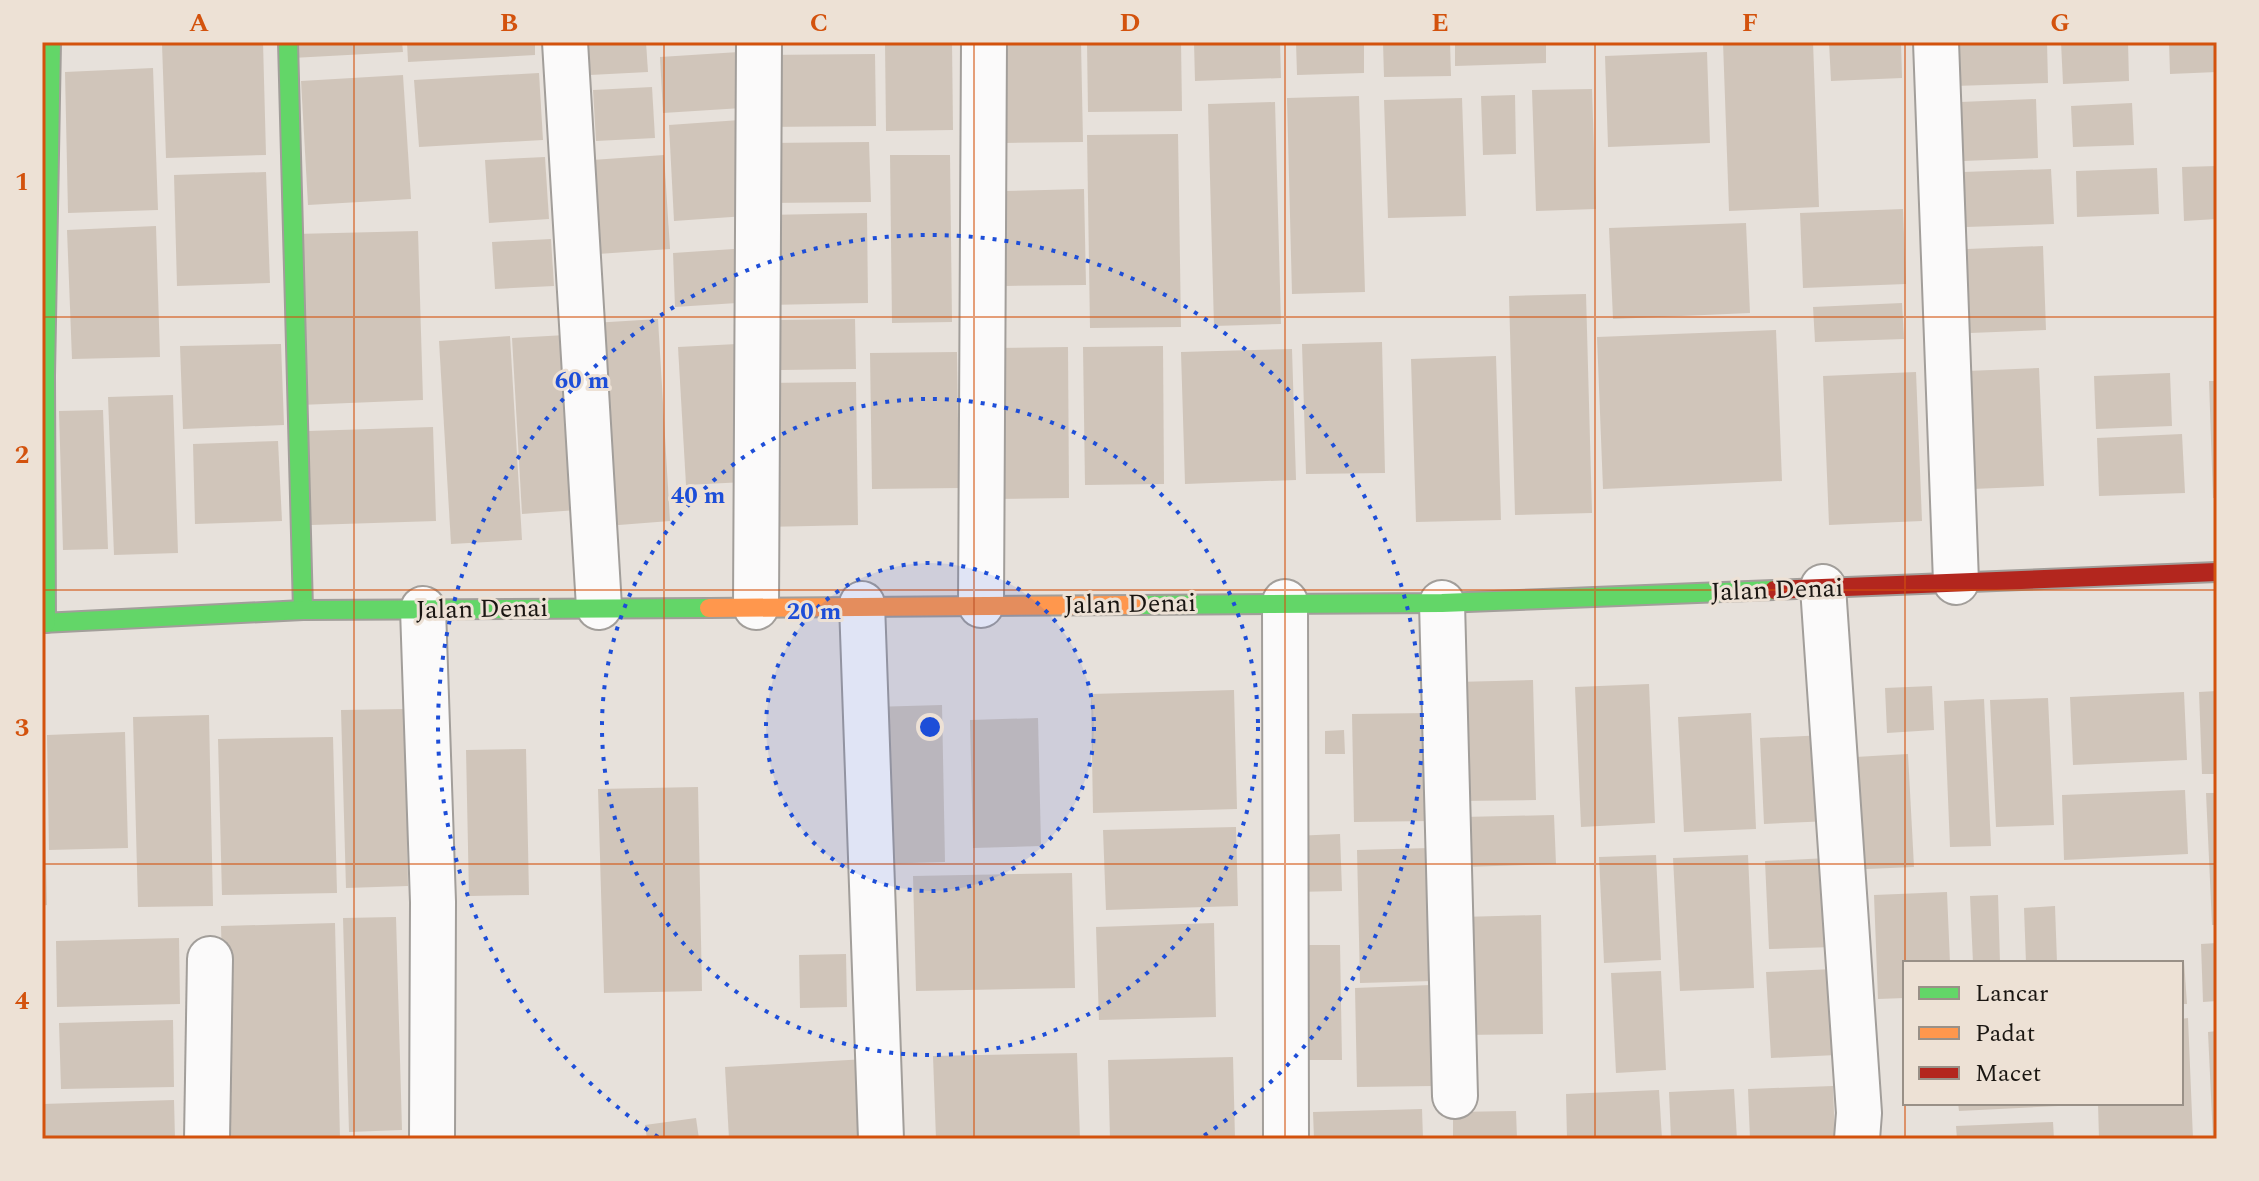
<svg xmlns="http://www.w3.org/2000/svg" width="2259" height="1181" font-family="Spectral,serif">
	<style>
		.building { fill: #d0c5ba }
		.lines { fill: none; stroke-linecap: round; stroke-linejoin: round }
		.street-casing { stroke: #a29e9a; stroke-width: 48 }
		.fast-casing { stroke: #a29e9a; stroke-width: 22 }
		.slow-casing { stroke: #a29e9a; stroke-width: 22 }
		.jam-casing { stroke: #a29e9a; stroke-width: 22 }
		.street { stroke: #fbfafa; stroke-width: 44 }
		.fast { stroke: #63d668; stroke-width: 18 }
		.slow { stroke: #ff974d; stroke-width: 18 }
		.jam { stroke: #b3261e; stroke-width: 18 }
		.grid { fill: none; stroke: #d3520d; stroke-width: 2; stroke-opacity: 0.55 }
		.ring { fill: none; stroke: #1d4ed8; stroke-width: 4; stroke-dasharray: 4 8 }
		.labels { text-anchor: middle; stroke-width: 6; stroke-linejoin: round; paint-order: stroke }
		.street-label { font-size: 26px; fill: #1a1612; stroke: #ede1d5 }
		.centre { fill: #1d4ed8; stroke: #ede1d5; stroke-width: 4 }
		.ring-label { font-size: 24px; text-anchor: middle; font-weight: bold; fill: #1d4ed8; stroke: #ede1d5; stroke-width: 6; stroke-linejoin: round; paint-order: stroke }
		.neatline { fill: none; stroke: #d3520d; stroke-width: 3 }
		.grid-label { font-size: 26px; text-anchor: middle; font-weight: bold; fill: #d3520d }
	</style>
	<rect width="100%" height="100%" fill="#e7e1db"/>
	<!-- building -->
	<g class="building">
		<path d="M263,42L266,155L166,158L162,44Z"/>
		<path d="M291,42H402L403,52L292,58Z"/>
		<path d="M407,42H535V55L408,62Z"/>
		<path d="M588,42H646L648,72L590,75Z"/>
		<path d="M885,42H952L953,130L886,131Z"/>
		<path d="M1004,42H1081L1083,142L1005,143Z"/>
		<path d="M1087,42H1181L1182,111L1088,112Z"/>
		<path d="M1194,42H1280L1281,78L1195,81Z"/>
		<path d="M1296,42H1364V73L1297,75Z"/>
		<path d="M1383,42H1450L1451,76L1384,77Z"/>
		<path d="M1455,42H1546V63L1455,66Z"/>
		<path d="M1723,42H1813L1819,207L1729,211Z"/>
		<path d="M1829,42H1901L1902,78L1831,81Z"/>
		<path d="M1953,42H2047L2048,83L1954,86Z"/>
		<path d="M2061,42H2128L2129,81L2063,84Z"/>
		<path d="M2169,42H2217V72L2170,74Z"/>
		<path d="M739,52L742,108L663,113L660,57Z"/>
		<path d="M1707,52L1710,143L1608,147L1605,56Z"/>
		<path d="M875,54L876,126L764,127L763,55Z"/>
		<path d="M153,68L158,210L68,213L65,72Z"/>
		<path d="M539,73L543,140L419,147L414,80Z"/>
		<path d="M403,75L411,199L308,205L301,81Z"/>
		<path d="M652,87L655,138L596,141L593,90Z"/>
		<path d="M1592,89L1596,209L1536,211L1532,90Z"/>
		<path d="M1515,95L1516,154L1483,155L1481,96Z"/>
		<path d="M1359,96L1365,292L1292,294L1287,98Z"/>
		<path d="M1462,98L1466,216L1388,218L1384,100Z"/>
		<path d="M2036,99L2038,158L1963,161L1960,102Z"/>
		<path d="M1275,102L1281,324L1214,326L1208,104Z"/>
		<path d="M2132,103L2134,145L2073,147L2071,106Z"/>
		<path d="M740,120L746,216L674,221L669,125Z"/>
		<path d="M1178,134L1181,327L1090,328L1087,135Z"/>
		<path d="M869,142L871,202L768,203L767,143Z"/>
		<path d="M664,155L670,249L598,254L592,160Z"/>
		<path d="M890,155H950L952,322L892,323Z"/>
		<path d="M545,157L549,219L489,223L485,160Z"/>
		<path d="M2217,166V219L2184,221L2182,167Z"/>
		<path d="M2157,168L2159,214L2077,217L2076,171Z"/>
		<path d="M2051,169L2054,224L1966,227L1963,172Z"/>
		<path d="M266,172L270,283L177,286L174,175Z"/>
		<path d="M1084,189L1086,285L1004,286L1003,191Z"/>
		<path d="M1903,209L1906,284L1803,288L1800,213Z"/>
		<path d="M867,213L868,303L767,305L766,215Z"/>
		<path d="M1746,223L1750,313L1613,319L1609,228Z"/>
		<path d="M156,226L160,357L72,359L67,230Z"/>
		<path d="M418,231L423,400L300,405L295,234Z"/>
		<path d="M551,239L554,286L495,289L492,242Z"/>
		<path d="M2043,246L2046,330L1970,333L1967,249Z"/>
		<path d="M734,249L737,303L675,307L673,253Z"/>
		<path d="M1586,294L1592,513L1515,515L1509,296Z"/>
		<path d="M1902,303L1904,339L1815,342L1813,307Z"/>
		<path d="M658,319L670,521L606,526L593,323Z"/>
		<path d="M855,319L856,369L781,370L780,320Z"/>
		<path d="M1776,330L1782,481L1603,489L1597,337Z"/>
		<path d="M566,335L577,510L522,514L512,338Z"/>
		<path d="M510,336L522,540L451,544L439,341Z"/>
		<path d="M1382,342L1385,473L1306,474L1302,344Z"/>
		<path d="M281,344L284,425L183,429L180,346Z"/>
		<path d="M737,344L745,482L686,485L678,347Z"/>
		<path d="M1163,346L1164,484L1085,485L1083,347Z"/>
		<path d="M1068,347L1069,498L992,499L990,348Z"/>
		<path d="M1292,349L1296,480L1185,484L1181,352Z"/>
		<path d="M957,352L959,488L872,489L870,353Z"/>
		<path d="M1496,356L1501,520L1416,522L1411,359Z"/>
		<path d="M2039,368L2044,486L1972,489L1967,371Z"/>
		<path d="M1916,372L1922,521L1829,525L1823,376Z"/>
		<path d="M2170,373L2172,426L2096,429L2094,376Z"/>
		<path d="M2209,381H2217V498H2213Z"/>
		<path d="M856,382L858,525L763,527L761,383Z"/>
		<path d="M173,395L178,553L114,555L108,397Z"/>
		<path d="M103,410L108,549L63,550L59,411Z"/>
		<path d="M433,427L436,521L311,525L308,431Z"/>
		<path d="M2182,434L2185,493L2099,496L2097,438Z"/>
		<path d="M278,441L282,521L195,524L193,444Z"/>
		<path d="M1533,680L1536,800L1458,801L1455,682Z"/>
		<path d="M1649,684L1655,823L1581,827L1575,687Z"/>
		<path d="M1932,686L1934,730L1887,733L1885,688Z"/>
		<path d="M1234,690L1237,809L1093,813L1091,694Z"/>
		<path d="M2217,691V774H2202L2199,692Z"/>
		<path d="M2184,692L2187,760L2073,765L2070,697Z"/>
		<path d="M2048,698L2054,825L1996,827L1990,700Z"/>
		<path d="M1984,699L1991,846L1950,847L1944,701Z"/>
		<path d="M942,705L945,862L876,864L872,707Z"/>
		<path d="M405,709L408,886L346,888L341,710Z"/>
		<path d="M1429,713L1431,821L1354,822L1352,714Z"/>
		<path d="M1751,713L1756,829L1684,832L1678,717Z"/>
		<path d="M209,715L213,906L138,907L133,717Z"/>
		<path d="M1038,718L1041,846L973,848L970,720Z"/>
		<path d="M1344,730L1345,754H1325V731Z"/>
		<path d="M125,732L128,848L49,850L47,735Z"/>
		<path d="M1826,735L1831,821L1764,824L1760,738Z"/>
		<path d="M333,737L337,893L222,895L218,739Z"/>
		<path d="M526,749L529,895L469,896L466,750Z"/>
		<path d="M1908,754L1914,867L1843,870L1838,758Z"/>
		<path d="M698,787L702,991L604,993L598,789Z"/>
		<path d="M2185,790L2188,854L2064,860L2062,795Z"/>
		<path d="M2206,793H2217V925H2212Z"/>
		<path d="M1554,815L1556,864L1464,867L1463,817Z"/>
		<path d="M42,816H45L47,905L42,906Z"/>
		<path d="M1236,827L1238,906L1106,910L1103,830Z"/>
		<path d="M1340,834L1342,891L1294,892L1293,836Z"/>
		<path d="M1430,848L1433,981L1360,983L1357,850Z"/>
		<path d="M1656,855L1661,960L1604,963L1599,857Z"/>
		<path d="M1748,855L1754,988L1680,991L1673,858Z"/>
		<path d="M1828,858L1833,947L1769,949L1765,861Z"/>
		<path d="M1072,873L1075,988L916,991L913,876Z"/>
		<path d="M1947,892L1950,963H1905V998L1878,999L1874,895Z"/>
		<path d="M1998,895L2000,963H1973L1970,896Z"/>
		<path d="M2055,906L2057,963H2026L2024,908Z"/>
		<path d="M1541,915L1543,1034L1462,1035L1460,917Z"/>
		<path d="M396,917L402,1130L349,1132L343,918Z"/>
		<path d="M335,923L340,1139H227L221,926Z"/>
		<path d="M1214,923L1216,1017L1099,1020L1096,927Z"/>
		<path d="M179,938L180,1004L57,1007L56,941Z"/>
		<path d="M2217,943V1001L2203,1002L2201,944Z"/>
		<path d="M1294,945H1340L1342,1060H1298Z"/>
		<path d="M846,954L847,1007L800,1008L799,955Z"/>
		<path d="M2181,961H2184L2187,1004H2181Z"/>
		<path d="M1834,969L1837,1055L1771,1058L1766,972Z"/>
		<path d="M1661,971L1666,1070L1616,1073L1611,973Z"/>
		<path d="M1431,985L1433,1086L1357,1087L1355,988Z"/>
		<path d="M2188,1018L2193,1139H2099L2098,1103H2181V1019Z"/>
		<path d="M173,1020L174,1087L61,1089L59,1023Z"/>
		<path d="M2217,1031V1139H2213L2208,1032Z"/>
		<path d="M1077,1053L1080,1139H936L933,1056Z"/>
		<path d="M1233,1057L1235,1139H1110L1108,1060Z"/>
		<path d="M866,1059L871,1139H729L725,1067Z"/>
		<path d="M1833,1086L1835,1139H1750L1748,1089Z"/>
		<path d="M1734,1089L1737,1139H1671L1669,1092Z"/>
		<path d="M1659,1090L1662,1139H1567L1566,1094Z"/>
		<path d="M174,1100L175,1139H42V1104Z"/>
		<path d="M1958,1103H2058V1106L1959,1111Z"/>
		<path d="M1422,1109L1423,1139H1314L1313,1112Z"/>
		<path d="M1516,1111L1517,1139H1453V1112Z"/>
		<path d="M696,1118L699,1139H647L645,1125Z"/>
		<path d="M2053,1122L2054,1139H1957L1956,1126Z"/>
	</g>
	<g class="lines">
		<defs>
			<g id="street">
				<path d="M565,42L599,607"/>
				<path d="M1936,42L1956,582"/>
				<path d="M1823,587L1859,1113L1857,1139"/>
				<path d="M1285,602L1286,1139"/>
				<path d="M1442,603L1455,1096"/>
				<path d="M862,604L881,1139"/>
				<path d="M981,605L984,42"/>
				<path d="M756,607L759,42"/>
				<path d="M423,609L433,902L432,1139"/>
				<path d="M207,1139L210,959"/>
			</g>
			<g id="fast">
				<path d="M288,42L303,610"/>
				<path d="M1135,605L1442,603L1774,590"/>
				<path d="M42,623L303,610L709,608"/>
				<path d="M46,623L45,376L51,42"/>
			</g>
			<path id="slow" d="M709,608L1135,605"/>
			<path id="jam" d="M1774,590L2217,572"/>
		</defs>
		<!-- street casing -->
		<use href="#street" class="street-casing"/>
		<!-- fast casing -->
		<use href="#fast" class="fast-casing"/>
		<!-- slow casing -->
		<use href="#slow" class="slow-casing"/>
		<!-- jam casing -->
		<use href="#jam" class="jam-casing"/>
		<!-- street -->
		<use href="#street" class="street"/>
		<!-- fast -->
		<use href="#fast" class="fast"/>
		<!-- slow -->
		<use href="#slow" class="slow"/>
		<!-- jam -->
		<use href="#jam" class="jam"/>
	</g>
	<!-- grid -->
	<path class="grid" d="M354,42V1139M664,42V1139M974,42V1139M1285,42V1139M1595,42V1139M1905,42V1139M42,317H2217M42,590H2217M42,864H2217"/>
	<!-- distance rings -->
	<circle cx="930" cy="727" r="164" fill="#1d4ed8" fill-opacity=".12"/>
	<g class="ring">
		<circle cx="930" cy="727" r="164"/>
		<circle cx="930" cy="727" r="328"/>
		<path d="M658 1137A492 492 0 1 1 1202 1137"/>
	</g>
	<g class="labels">
		<!-- street labels -->
		<g class="street-label">
			<text transform="translate(1777 589) rotate(-2)" y="9">Jalan Denai</text>
			<text transform="translate(1130 603) rotate(-1)" y="9">Jalan Denai</text>
			<text transform="translate(482 608) rotate(-1)" y="9">Jalan Denai</text>
		</g>
	</g>
	<circle cx="930" cy="727" r="12" class="centre"/>
	<g class="ring-label">
		<text x="582" y="388">60 m</text>
		<text x="698" y="503">40 m</text>
		<text x="814" y="619">20 m</text>
	</g>
	<!-- border -->
	<rect width="2259" height="1181" fill="none" stroke="#ede1d5" stroke-width="88"/>
	<!-- legend -->
	<rect x="1903" y="961" width="280" height="144" fill="#ede1d5" stroke="#999087" stroke-width="2"/>
	<rect x="1919" y="987" width="40" height="12" fill="#63d668" stroke="#999087" stroke-width="2"/>
	<text x="1975" y="1001" font-size="24" fill="#1a1612">Lancar</text>
	<rect x="1919" y="1027" width="40" height="12" fill="#ff974d" stroke="#999087" stroke-width="2"/>
	<text x="1975" y="1041" font-size="24" fill="#1a1612">Padat</text>
	<rect x="1919" y="1067" width="40" height="12" fill="#b3261e" stroke="#999087" stroke-width="2"/>
	<text x="1975" y="1081" font-size="24" fill="#1a1612">Macet</text>
	<rect x="44" y="44" width="2171" height="1093" class="neatline"/>
	<g class="grid-label">
		<text x="199" y="31">A</text>
		<text x="509" y="31">B</text>
		<text x="819" y="31">C</text>
		<text x="1130" y="31">D</text>
		<text x="1440" y="31">E</text>
		<text x="1750" y="31">F</text>
		<text x="2060" y="31">G</text>
		<text x="22" y="190">1</text>
		<text x="22" y="463">2</text>
		<text x="22" y="736">3</text>
		<text x="22" y="1009">4</text>
	</g>
</svg>
